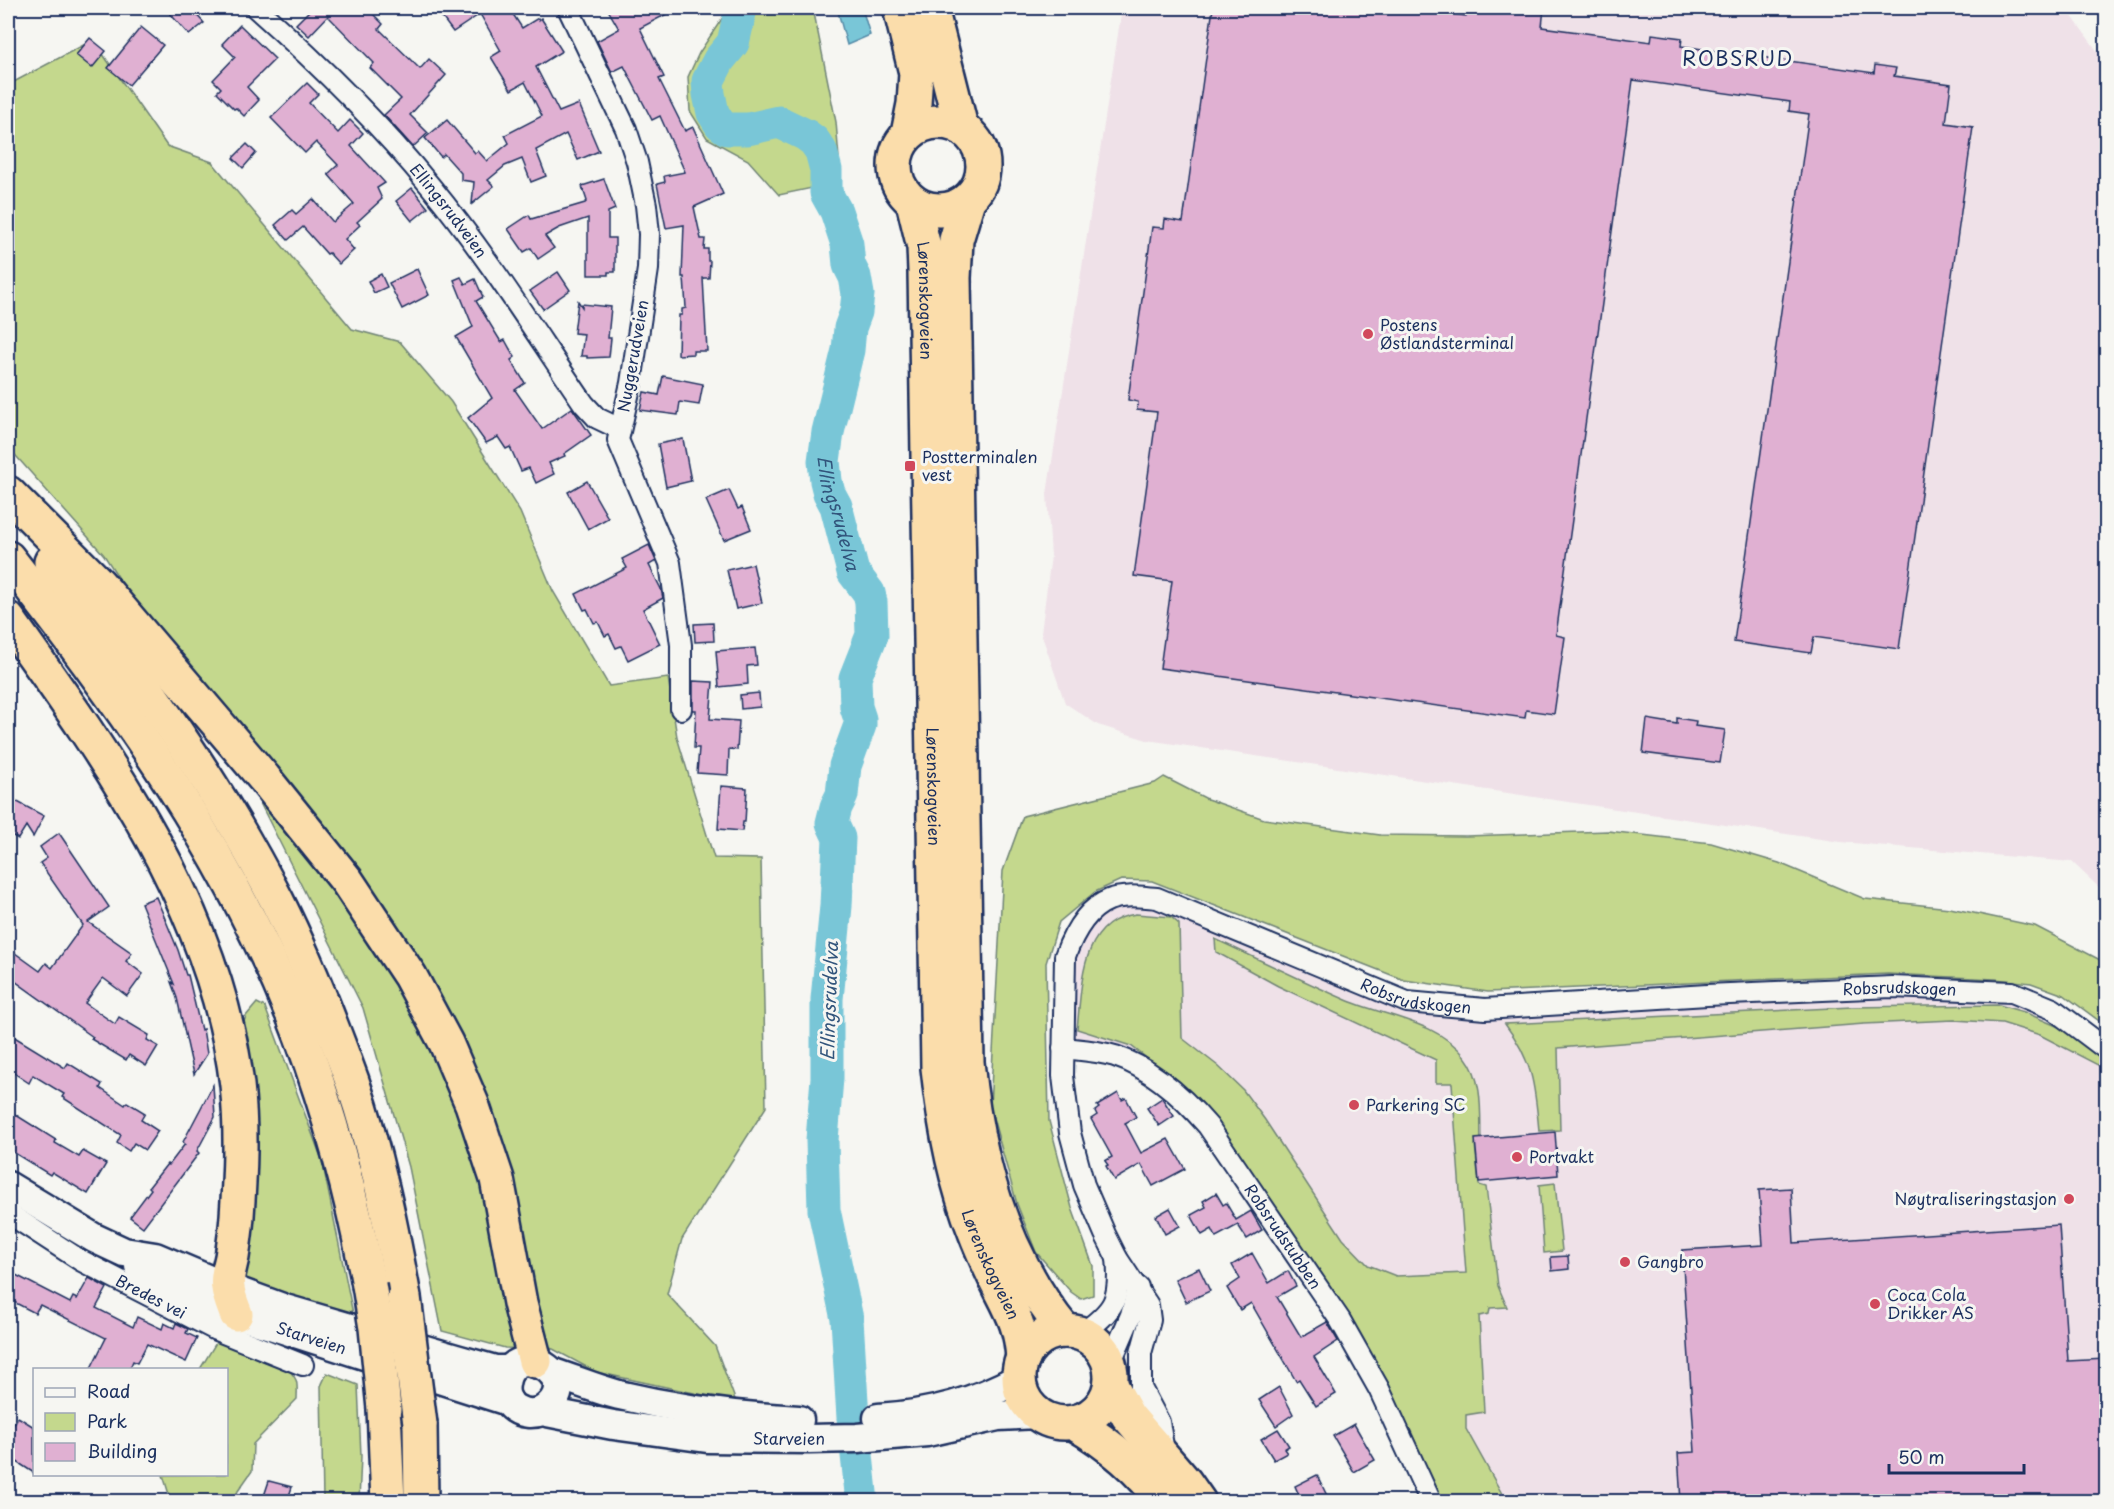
<svg xmlns="http://www.w3.org/2000/svg" width="2114" height="1509" font-family="'Playpen Sans',sans-serif">
	<style>
		.built { fill: #efe1e8 }
		.green { fill: #c4d88d; stroke: #708476; stroke-width: 1.5 }
		.water { fill: #79c6d7; stroke: #538aa7; stroke-width: 1.5 }
		.lines { fill: none; stroke-linecap: round; stroke-linejoin: round }
		.river { stroke: #79c6d7; stroke-width: 33 }
		.building { fill: #e0b0d2; stroke: #1b2f5e; stroke-width: 1.5 }
		.street-casing { stroke: #1b2f5e; stroke-width: 24 }
		.secondary-casing { stroke: #1b2f5e; stroke-width: 33 }
		.highway-casing { stroke: #1b2f5e; stroke-width: 38 }
		.street { stroke: #f6f6f2; stroke-width: 20 }
		.secondary { stroke: #f6f6f2; stroke-width: 28 }
		.highway { stroke: #fbddab; stroke-width: 33 }
		.highway-bridge-casing { stroke: #1b2f5e; stroke-width: 38; stroke-linecap: butt }
		.highway-bridge { stroke: #fbddab; stroke-width: 33 }
		.poi-dot { fill: #d1495b; stroke: #f6f6f2; stroke-width: 2 }
		.labels { text-anchor: middle; stroke-width: 6; stroke-linejoin: round; paint-order: stroke }
		.street-label { font-size: 16px; fill: #1b2f5e; stroke: #f6f6f2 }
		.poi-label { font-size: 16px; fill: #1b2f5e; stroke: #f6f6f2; text-anchor: start }
		.water-label { font-size: 18px; font-style: italic; fill: #32557c; stroke: #f6f6f2 }
		.quarter-label { font-size: 20px; letter-spacing: 1.5px; fill: #1b2f5e; stroke: #f6f6f2 }
	</style>
	<rect width="100%" height="100%" fill="#f6f6f2"/>
	<filter id="ink" filterUnits="userSpaceOnUse"><feTurbulence type="fractalNoise" baseFrequency=".0167" numOctaves="2"/><feDisplacementMap in="SourceGraphic" scale="12" xChannelSelector="R" yChannelSelector="G"/><feConvolveMatrix kernelMatrix="1 2 1 2 8 2 1 2 1" color-interpolation-filters="sRGB"/></filter>
	<g filter="url(#ink)">
		<!-- built -->
		<g class="built">
			<path d="M1122,8H2066L2106,63V894L2072,862L1841,842L1147,740L1098,725L1065,703L1041,633L1051,556L1047,494Z"/>
			<path d="M1118,905H1148L1406,1008H1630L1874,996L2017,1002L2106,1056V1501H1434L1336,1324L1173,1082L1128,1049L1065,1041L1070,960L1088,923Z"/>
		</g>
		<!-- green -->
		<g class="green">
			<path d="M729,8H813L836,122L841,182L779,195L748,160L707,138L690,111L688,77L699,53Z"/>
			<path d="M93,40L167,146L212,162L352,329L400,342L451,402L520,512L553,591L609,686L668,678L677,737L714,858L761,859L766,1107L682,1239L667,1294L715,1346L736,1402L596,1372L553,1349L505,1348L442,1331L409,1167L363,1008L248,779L104,555L8,447V85Z"/>
			<path d="M1164,777L1207,799L1264,819L1380,835L1466,836L1608,831L1711,843L1779,863L1865,899L1950,908L2035,926L2106,963V1026L2064,995L2031,983L1995,979L1888,974L1488,992L1404,980L1152,881L1121,880L1095,892L1059,922L1046,963L1049,1121L1072,1208L1093,1266V1295L1081,1299L1071,1292L1036,1252L1017,1204L990,1107L1003,871L1023,816L1155,783Z"/>
			<path d="M1136,914L1171,917L1179,924L1182,1038L1218,1066L1243,1090L1265,1120L1343,1239L1368,1265L1396,1276L1466,1273L1452,1083H1436V1060L1278,986L1216,952L1215,939C1258,959 1301,980 1344,999C1385,1017 1437,1020 1466,1058C1484,1081 1480,1116 1481,1143L1475,1144L1479,1185L1486,1187L1498,1286L1507,1307L1490,1308L1489,1314L1479,1316L1484,1412L1466,1415V1429L1506,1501H1431L1337,1320L1180,1084L1131,1046L1077,1029C1082,985 1080,921 1136,914Z"/>
			<path d="M257,1003L265,1007L322,1160L353,1314L242,1282L241,1030L246,1016Z"/>
			<path d="M1999,1005L2024,1012L2068,1031L2106,1061V1072L2098,1065L2040,1035L2002,1023L1954,1020L1864,1024L1558,1048L1560,1130L1539,1131C1535,1086 1533,1061 1505,1024L1852,1007Z"/>
			<path d="M1555,1183L1562,1251L1544,1253L1539,1185Z"/>
			<path d="M217,1341C241,1347 284,1355 296,1380C298,1385 297,1393 297,1399L253,1444L252,1471L238,1491L233,1501H171L163,1475L226,1474V1370L200,1369Z"/>
			<path d="M327,1373L358,1385L361,1456L359,1501H323L321,1386Z"/>
		</g>
		<!-- water -->
		<path class="water" d="M837,8H862L870,35L847,45Z"/>
		<g class="lines">
			<!-- river -->
			<path class="river" id="s1" d="M741,8L733,43L719,60L708,81L709,94L713,113L720,124L727,129H748L779,122L806,135L814,141L821,151L826,170V193L836,211L847,244L849,265L855,277L858,294L856,312L850,328L848,350L828,432L824,461L826,481L829,493L836,506L853,572L869,593L871,602L872,635L855,678L856,707L860,719V725L845,766L842,795L836,807L832,823L839,838L836,906L827,999V1078L822,1140L824,1210L847,1319L853,1418L862,1502"/>
		</g>
		<!-- building -->
		<g class="building">
			<path d="M165,8H190L204,23L189,35Z"/>
			<path d="M312,8H367L383,24L379,29L420,69L429,59L446,75L410,115L428,133L413,147L384,115L401,99L370,68L374,63L328,16L309,36L296,24Z"/>
			<path d="M435,8H509L522,28L538,18L539,20L541,18L562,51L536,67L559,112L579,104L599,151L578,160L566,134L536,150L546,176L531,182L522,159L505,166L488,180L494,186L472,204L474,182L461,180V173L444,154L441,157L425,138L447,120L475,153L478,151L487,161L509,143L505,135L542,116L525,82L511,90L491,57L501,51L480,14L453,32Z"/>
			<path d="M607,8H678L640,28L664,77L659,79L685,131L693,127L723,194L694,207L701,239H705L704,249H708V261H710L709,278H703L707,351H693V354L678,355L679,315H682V309L686,308L684,277H682L684,225L666,228L657,184L665,182L664,176L685,172L660,116L652,120L624,66L612,72L597,41L619,29Z"/>
			<path d="M1213,8H1415V9L1466,16L1467,8H1544L1542,27L1651,42L1652,34L1682,38L1681,46L1874,73L1875,65L1896,68L1894,76L1951,84L1946,123L1973,127L1899,649L1814,637L1811,653L1734,642L1809,114L1789,111L1790,102L1633,80L1556,635L1565,637L1554,714L1526,710L1525,718L1160,668L1172,581L1134,576L1157,412L1137,410L1138,402L1128,400L1152,227L1164,228L1165,219L1183,222Z"/>
			<path d="M240,25L275,59L247,87L259,100L244,116L236,108L234,109L217,92L221,88L213,80L235,57L222,44Z"/>
			<path d="M141,27L163,45L129,85L108,68Z"/>
			<path d="M90,38L106,51L92,68L76,55Z"/>
			<path d="M307,83L318,94L309,103L338,133L350,120L363,133L351,146L385,183L377,188L382,199L357,222L360,225L345,239L354,250L339,264L329,253L327,254L303,227L288,240L275,225L292,210L296,214L313,199L333,222L354,204L328,174L338,165L316,142L305,153L271,118Z"/>
			<path d="M247,144L256,153L243,168L233,158Z"/>
			<path d="M604,179L615,209L608,212V238H615V272H608V275H588V218L559,228L545,236L554,248L538,259L531,248L524,252L508,229L529,215L531,219L585,203L587,201L582,186Z"/>
			<path d="M412,188L428,208L412,221L396,201Z"/>
			<path d="M417,269L429,295L402,309L389,283Z"/>
			<path d="M558,272L570,290L543,309L530,291Z"/>
			<path d="M381,274L387,287L374,293L368,281Z"/>
			<path d="M461,277L465,284L475,279L483,297L476,301L501,342L505,340L510,349L515,357L511,360L525,383L515,390L542,429L572,408L591,435L564,454L565,456L549,463L554,474L536,483L529,468L521,471L510,447L506,449L498,437L486,443L468,418L492,398L456,337L473,327L454,280Z"/>
			<path d="M578,301L582,307V304L611,307L608,338H611L609,357L587,358V356H581L584,334L574,333Z"/>
			<path d="M663,376L703,384L699,405L680,402L678,415L640,410L644,392L659,395Z"/>
			<path d="M683,439L691,481L666,487L658,444Z"/>
			<path d="M587,481L608,518L588,529L568,492Z"/>
			<path d="M729,490L738,509L742,507L751,529L724,540L706,500Z"/>
			<path d="M649,545L656,561L649,565L661,589L663,598L643,609L660,644L628,660L621,646L616,648L609,634L605,636L598,622L594,623L587,609L584,610L576,594L627,568L622,559Z"/>
			<path d="M753,564L762,603L736,609L727,570Z"/>
			<path d="M713,623L714,641L695,642L694,624Z"/>
			<path d="M755,648L757,665L747,666L748,684L719,687L716,651Z"/>
			<path d="M693,681L713,682L710,719L739,721L737,750L729,749L728,775L697,773L699,748H694L696,710H693Z"/>
			<path d="M759,693L760,707L741,709L740,695Z"/>
			<path d="M1677,718L1696,721L1695,726L1725,730L1720,763L1643,753L1647,719L1677,724Z"/>
			<path d="M721,786L747,788L745,822H743L742,831L718,829Z"/>
			<path d="M8,797L44,816L33,837L26,826L18,839L8,833Z"/>
			<path d="M59,833L109,907L88,922L132,953L126,961L143,974L127,996L103,978L85,1003L115,1024L119,1017L149,1035L147,1040L158,1046L146,1066L129,1055L126,1060L91,1039L93,1037L8,976V948L40,971L46,963L52,968L83,925L40,863L47,858L40,847Z"/>
			<path d="M156,897L178,950L186,975H188L201,1030L203,1029L207,1054L194,1074L177,998L171,982L174,984L141,903Z"/>
			<path d="M8,1033L65,1068L68,1063L102,1084L100,1088L125,1105L127,1102L145,1113L141,1120L158,1131L145,1150L134,1143L129,1151L117,1143L121,1135L62,1097L64,1094L33,1075L29,1083L8,1069Z"/>
			<path d="M213,1085L215,1117L197,1151L199,1153L143,1227L130,1217L151,1189L149,1187L167,1164L169,1165L185,1144L183,1142Z"/>
			<path d="M1118,1093L1122,1100L1126,1098L1136,1117L1125,1123L1141,1153L1168,1139L1185,1169L1153,1186L1141,1164L1114,1180L1106,1166L1108,1165L1105,1161L1112,1157L1091,1119L1097,1115L1095,1111L1099,1108L1097,1106Z"/>
			<path d="M1162,1098L1174,1116L1159,1126L1147,1108Z"/>
			<path d="M8,1110L56,1140L55,1143L79,1157L83,1151L106,1164L88,1194L52,1172L50,1175L8,1149Z"/>
			<path d="M1555,1132L1558,1175L1479,1182L1475,1139Z"/>
			<path d="M1791,1188L1794,1243L2059,1225L2068,1361L2106,1359V1502H1681L1678,1453L1695,1452L1682,1250L1763,1245L1759,1190Z"/>
			<path d="M1216,1193L1223,1205L1226,1203L1236,1220L1251,1211L1262,1230L1247,1239L1238,1225L1216,1237L1212,1229L1202,1235L1191,1215L1206,1207L1203,1201Z"/>
			<path d="M1170,1208L1180,1226L1165,1234L1156,1216Z"/>
			<path d="M1252,1253L1269,1283L1288,1271L1296,1286L1277,1297L1301,1337L1327,1322L1338,1341L1314,1357L1336,1394L1316,1406L1299,1379L1296,1381L1251,1303L1240,1310L1227,1288L1240,1279L1232,1265Z"/>
			<path d="M1568,1256L1569,1269L1552,1271L1551,1257Z"/>
			<path d="M1199,1268L1210,1291L1186,1302L1175,1279Z"/>
			<path d="M8,1271L70,1303L73,1297L77,1299L89,1278L107,1288L96,1308L133,1327L137,1317L162,1329L164,1323L174,1328L176,1323L188,1329L186,1333L197,1338L186,1362L147,1344L137,1363L133,1361L129,1370H90L106,1338L40,1305L35,1313L8,1299Z"/>
			<path d="M1279,1387L1293,1414L1276,1426L1259,1400Z"/>
			<path d="M18,1417L34,1427V1473L8,1456V1434Z"/>
			<path d="M1354,1424L1375,1460L1354,1472L1333,1436Z"/>
			<path d="M1278,1429L1289,1446L1284,1449L1287,1453L1274,1460L1261,1439Z"/>
			<path d="M1317,1475L1330,1502H1302L1295,1486Z"/>
			<path d="M269,1481L292,1487L287,1502L264,1496Z"/>
		</g>
		<g class="lines">
			<defs>
				<g id="street">
					<path id="s2" d="M256,8C318,63 379,123 431,187C487,255 534,331 584,404L597,418L620,429"/>
					<path d="M568,8L626,129L637,162L646,205L649,234L648,269L631,383L618,440L670,563L681,645V709"/>
					<path id="s3" d="M1063,1048C1081,1050 1098,1051 1115,1056C1151,1068 1183,1097 1208,1126L1340,1320L1379,1389L1431,1502"/>
					<path id="s4" d="M8,1213L80,1260L216,1330L303,1365"/>
					<path d="M1081,1334C1115,1310 1121,1299 1117,1258"/>
					<path d="M1110,1364L1131,1315L1138,1287"/>
					<path id="s5" d="M1164,1452L1159,1422L1141,1388V1353L1150,1320L1148,1305L1117,1258L1105,1234L1084,1185L1070,1133L1063,1076L1065,956C1073,934 1086,909 1109,900C1123,894 1142,897 1157,898L1407,1002L1485,1009L1707,995L1892,987L2012,992L2053,1009L2106,1049"/>
				</g>
				<g id="secondary">
					<path d="M8,1186L94,1238L124,1252L155,1257L228,1288L285,1309L456,1359L495,1370H510"/>
					<path id="s6" d="M139,1266L147,1274L236,1314L508,1401"/>
					<path d="M553,1373C575,1380 596,1389 619,1395C678,1409 739,1417 799,1420"/>
					<path id="s7" d="M542,1411C591,1379 512,1333 505,1384C501,1406 523,1418 542,1411L613,1425L707,1438L809,1439L857,1438L927,1432L998,1416L1037,1414"/>
					<path d="M878,1418C929,1415 975,1403 1019,1378"/>
				</g>
				<g id="highway">
					<path d="M900,8L916,73L914,104L908,134"/>
					<path d="M931,8L961,127"/>
					<circle cx="939" cy="166" r="44"/>
					<path d="M968,200L956,240L954,278L967,1062C976,1158 1003,1256 1065,1331"/>
					<path id="s8" d="M913,202L924,247L925,271L938,1068C944,1124 954,1180 975,1232C981,1248 988,1263 995,1278C1010,1309 1021,1323 1023,1359"/>
					<path d="M8,493L99,584L264,778L347,881L410,976L446,1043L472,1104L497,1179L520,1303L535,1361"/>
					<path d="M8,558C123,704 234,859 301,1036C331,1117 353,1200 369,1285"/>
					<path d="M51,562C135,669 215,780 277,901C306,959 330,1020 352,1081C376,1151 391,1225 404,1297"/>
					<path d="M8,619C108,759 216,909 237,1085C242,1129 240,1172 237,1216C236,1230 234,1244 232,1257C230,1267 226,1278 228,1288C229,1297 233,1306 236,1314"/>
					<circle cx="1065" cy="1377" r="46"/>
					<path d="M1111,1385L1128,1416L1185,1482L1199,1502"/>
					<path d="M384,1409L388,1502"/>
					<path d="M1074,1423C1110,1444 1139,1468 1164,1502"/>
					<path d="M420,1424L421,1502"/>
				</g>
			</defs>
			<!-- street casing -->
			<use href="#street" class="street-casing"/>
			<!-- secondary casing -->
			<use href="#secondary" class="secondary-casing"/>
			<!-- highway casing -->
			<use href="#highway" class="highway-casing"/>
			<!-- street -->
			<use href="#street" class="street"/>
			<!-- secondary -->
			<use href="#secondary" class="secondary"/>
			<!-- highway -->
			<use href="#highway" class="highway"/>
			<defs>
				<g id="highway-bridge">
					<path d="M369,1285L376,1328L384,1409"/>
					<path d="M404,1297L420,1424"/>
				</g>
			</defs>
			<!-- highway-bridge casing -->
			<use href="#highway-bridge" class="highway-bridge-casing"/>
			<!-- highway-bridge -->
			<use href="#highway-bridge" class="highway-bridge"/>
		</g>
	</g>
	<!-- markers -->
	<g class="poi-dot">
		<circle cx="1368" cy="334" r="6"/>
		<rect x="904" y="460" width="12" height="12" rx="3"/>
		<circle cx="1354" cy="1105" r="6"/>
		<circle cx="1517" cy="1157" r="6"/>
		<circle cx="2069" cy="1199" r="6"/>
		<circle cx="1625" cy="1262" r="6"/>
		<circle cx="1875" cy="1304" r="6"/>
	</g>
	<g class="labels">
		<!-- street labels -->
		<g class="street-label">
			<text dy="6" stroke="none"><textPath href="#s2" startOffset="280">Ellingsrudveien</textPath></text>
			<text dy="6" stroke="none"><textPath href="#s8" startOffset="100">Lørenskogveien</textPath></text>
			<text transform="translate(633 356) rotate(-80)" y="6">Nuggerudveien</text>
			<text dy="6" stroke="none"><textPath href="#s8" startOffset="586">Lørenskogveien</textPath></text>
			<text dy="6" stroke="none"><textPath href="#s5" startOffset="1407">Robsrudskogen</textPath></text>
			<text dy="6" stroke="none"><textPath href="#s5" startOffset="921">Robsrudskogen</textPath></text>
			<text dy="6" stroke="none"><textPath href="#s3" startOffset="304">Robsrudstubben</textPath></text>
			<text dy="6" stroke="none"><textPath href="#s8" startOffset="1072">Lørenskogveien</textPath></text>
			<text dy="6" stroke="none"><textPath href="#s4" startOffset="166">Bredes vei</textPath></text>
			<text dy="6" stroke="none"><textPath href="#s6" startOffset="188">Starveien</textPath></text>
			<text dy="6" stroke="none"><textPath href="#s7" startOffset="414">Starveien</textPath></text>
		</g>
		<!-- poi labels -->
		<g class="poi-label">
			<text x="1380" y="331">Postens<tspan x="1380" dy="18">Østlandsterminal</tspan></text>
			<text x="922" y="463">Postterminalen<tspan x="922" dy="18">vest</tspan></text>
			<text x="1366" y="1111">Parkering SC</text>
			<text x="1529" y="1163">Portvakt</text>
			<text x="2057" y="1205" text-anchor="end">Nøytraliseringstasjon</text>
			<text x="1637" y="1268">Gangbro</text>
			<text x="1887" y="1301">Coca Cola<tspan x="1887" dy="18">Drikker AS</tspan></text>
		</g>
		<!-- water labels -->
		<g class="water-label">
			<text dy="6" stroke="none"><textPath href="#s1" startOffset="616">Ellingsrudelva</textPath></text>
			<text transform="translate(830 1001) rotate(-88)" y="6">Ellingsrudelva</text>
		</g>
		<!-- quarter labels -->
		<g class="quarter-label">
			<text x="1738" y="66">ROBSRUD</text>
		</g>
	</g>
	<!-- margin -->
	<rect width="2114" height="1509" fill="none" stroke="#f6f6f2" stroke-width="30"/>
	<rect x="15" y="15" width="2084" height="1479" fill="none" stroke="#1b2f5e" stroke-width="2" filter="url(#ink)"/>
	<!-- legend -->
	<rect x="33" y="1368" width="195" height="108" fill="#f6f6f2" stroke="#9ea6b7" stroke-width="1.5"/>
	<rect x="45" y="1388" width="30" height="9" fill="#f6f6f2" stroke="#9ea6b7" stroke-width="1.5"/>
	<text x="87" y="1398" font-size="18" fill="#1b2f5e">Road</text>
	<rect x="45" y="1413" width="30" height="18" fill="#c4d88d" stroke="#9ea6b7" stroke-width="1.5"/>
	<text x="87" y="1428" font-size="18" fill="#1b2f5e">Park</text>
	<rect x="45" y="1443" width="30" height="18" fill="#e0b0d2" stroke="#9ea6b7" stroke-width="1.5"/>
	<text x="87" y="1458" font-size="18" fill="#1b2f5e">Building</text>
	<!-- scale -->
	<path d="M1889 1464v9h135v-9" fill="none" stroke="#1b2f5e" stroke-width="3"/>
	<text x="1898" y="1464" font-size="18" fill="#1b2f5e" stroke="#f6f6f2" stroke-width="4.5" paint-order="stroke">50 m</text>
</svg>
